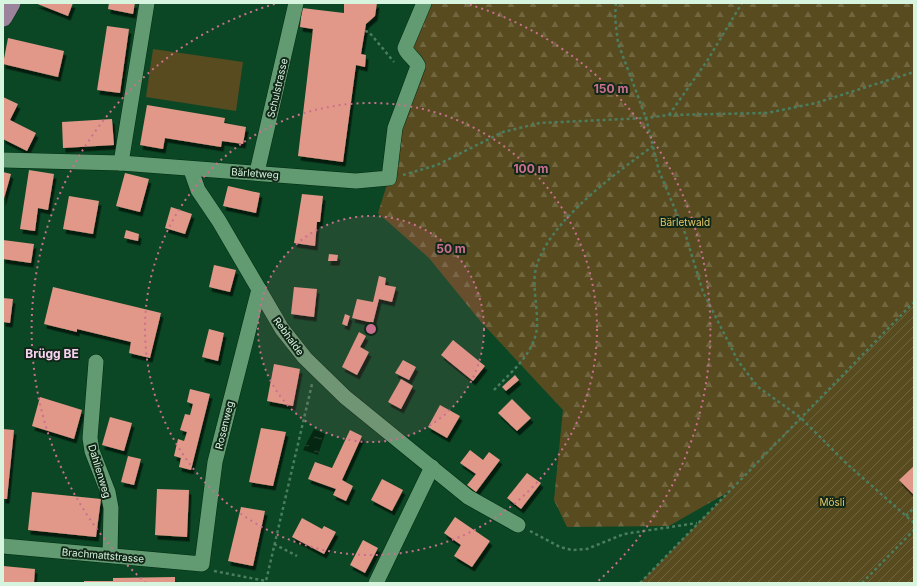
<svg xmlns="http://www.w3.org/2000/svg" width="917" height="586" font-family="Inter,sans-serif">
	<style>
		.forest { fill: url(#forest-firs) }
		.garden { fill: url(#garden-furrows) }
		.pitch { fill: #594b20 }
		.water { fill: url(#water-ripples) }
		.building { fill: #e29888; filter: url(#shadow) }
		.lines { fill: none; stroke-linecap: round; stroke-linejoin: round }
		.minor-casing { stroke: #002b11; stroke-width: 16 }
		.major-casing { stroke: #002b11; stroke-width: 20 }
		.path { stroke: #4b7d5f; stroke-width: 2.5; stroke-dasharray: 3 3; stroke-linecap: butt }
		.minor { stroke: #629a71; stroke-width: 15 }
		.major { stroke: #9b839b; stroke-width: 19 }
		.ring { fill: none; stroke: #ca708f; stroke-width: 2; stroke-dasharray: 2 4 }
		.labels { text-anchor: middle; stroke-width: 4; stroke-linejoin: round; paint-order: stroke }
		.street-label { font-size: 10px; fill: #d7f4de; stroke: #112818 }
		.park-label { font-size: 10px; fill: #e8c966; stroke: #112818 }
		.quarter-label { font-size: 12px; font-weight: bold; fill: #fad3f3; stroke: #112818 }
		.centre { fill: #ca708f; stroke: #112818; stroke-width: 2 }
		.ring-label { font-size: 12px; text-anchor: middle; font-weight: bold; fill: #ca708f; stroke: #112818; stroke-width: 4; stroke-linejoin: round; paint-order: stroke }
	</style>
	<defs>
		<pattern id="forest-firs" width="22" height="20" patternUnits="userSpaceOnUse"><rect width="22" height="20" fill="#594b20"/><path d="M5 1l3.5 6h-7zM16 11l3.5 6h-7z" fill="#706640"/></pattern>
		<pattern id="garden-furrows" width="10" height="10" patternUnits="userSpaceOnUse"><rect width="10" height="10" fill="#594b20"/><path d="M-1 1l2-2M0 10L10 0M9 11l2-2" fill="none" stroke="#706640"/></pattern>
		<pattern id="water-ripples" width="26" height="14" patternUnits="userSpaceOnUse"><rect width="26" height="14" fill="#052712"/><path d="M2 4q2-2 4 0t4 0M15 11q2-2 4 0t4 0" fill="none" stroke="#294734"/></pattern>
		<filter id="shadow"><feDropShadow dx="2.5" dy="4.5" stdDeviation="0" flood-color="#0009"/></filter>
	</defs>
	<rect width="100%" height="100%" fill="#0b4724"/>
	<!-- forest -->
	<path class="forest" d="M424,3H914V302L732,490L669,526L567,527L554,500L563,410L482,323L429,258L378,213L389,178L418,66L408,55Z"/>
	<!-- garden -->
	<path class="garden" d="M914,302V583H640Z"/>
	<!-- pitch -->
	<path class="pitch" d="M153,49L243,62L236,111L146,97Z"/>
	<!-- water -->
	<path class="water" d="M314,429L325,434L318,455L303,450Z"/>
	<!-- building -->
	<g class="building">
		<path d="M35,3H73L68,16Z"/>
		<path d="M109,3H135L133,14L108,9Z"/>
		<path d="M344,3H377L375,16L366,24L361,54L366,55L365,67L356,65L343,162L298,156L313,29L300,27L302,8L344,13Z"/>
		<path d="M107,26L129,29L120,93L97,90Z"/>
		<path d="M8,38L64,51L58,77L3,64Z"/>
		<path d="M3,97L18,104L10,120L36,133L27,151L3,139Z"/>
		<path d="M147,105L225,118L224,123L246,127L243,144L222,141L221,147L165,138L163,149L140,145Z"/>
		<path d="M112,119L114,145L63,148L62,122Z"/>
		<path d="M29,170L54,174L48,210L38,208L35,231L20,229Z"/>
		<path d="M3,172L11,174L3,202Z"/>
		<path d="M125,173L149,179L140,212L116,206Z"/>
		<path d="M228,186L260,193L256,213L223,206Z"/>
		<path d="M302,194L323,196L320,222H317L315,246L294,243Z"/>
		<path d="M69,196L99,201L93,234L63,229Z"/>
		<path d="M171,207L192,214L185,234L165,228Z"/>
		<path d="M126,230L139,234L138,241L124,238Z"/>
		<path d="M3,240L34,244L31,263L3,259Z"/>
		<path d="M329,254L338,255L337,261H328Z"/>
		<path d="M214,265L236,270L230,292L209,287Z"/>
		<path d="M379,276L386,278L385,285L396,287L392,302L379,299L373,323L352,318L357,299L373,302Z"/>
		<path d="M53,287L161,313L150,358L129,353L131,342L77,329V332L44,324Z"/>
		<path d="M294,287L317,289L314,317L291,314Z"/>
		<path d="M3,298L13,299L10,323L3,322Z"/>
		<path d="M345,314L350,316L347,326L342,324Z"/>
		<path d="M209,329L224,333L218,361L202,357Z"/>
		<path d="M359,332L366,336L360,347L369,352L357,375L342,367Z"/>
		<path d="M453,340L485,366L473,381L441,355Z"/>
		<path d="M403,360L416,367L409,380L395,373Z"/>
		<path d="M274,364L300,369L293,406L267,401Z"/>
		<path d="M515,375L519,380L506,391L502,387Z"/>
		<path d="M401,379L413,386L401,409L388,402Z"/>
		<path d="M190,389L210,394L191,470L179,467L181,458L174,456L178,439L184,441L187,432L180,430L185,414L190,415L193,404L187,402Z"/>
		<path d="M40,397L82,410L74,439L32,426Z"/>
		<path d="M512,399L531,418L517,431L498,413Z"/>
		<path d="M440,405L460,416L447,438L428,427Z"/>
		<path d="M110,417L132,423L124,451L102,445Z"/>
		<path d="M261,428L286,432L273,486L249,482Z"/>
		<path d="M3,429L14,430L7,499H3Z"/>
		<path d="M350,430L362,436L342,480L353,486L346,501L333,495L336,489L308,479L315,462L332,468Z"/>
		<path d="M470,450L483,460L489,452L500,460L476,492L467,485L476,474L460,463Z"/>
		<path d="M128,456L141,459L134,485L121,482Z"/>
		<path d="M914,466V493L913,494L899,480Z"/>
		<path d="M527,473L541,483L521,509L507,498Z"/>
		<path d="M382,479L403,490L392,511L371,500Z"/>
		<path d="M157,489L189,490L187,537L155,535Z"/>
		<path d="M32,492L101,499L96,537L28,530Z"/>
		<path d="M241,507L265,511L253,566L228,561Z"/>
		<path d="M455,517L490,541L472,567L454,556L461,545L444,533Z"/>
		<path d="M302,518L322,529L324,526L336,532L324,554L292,537Z"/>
		<path d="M363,540L378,548L365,573L350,565Z"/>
		<path d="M3,566L35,569L34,583H3Z"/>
		<path d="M175,577V583H84V581H113V578Z"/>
	</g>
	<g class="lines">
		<defs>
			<g id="minor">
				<path d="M3,160L121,163L356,181L389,178L395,128L418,66C415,58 408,56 405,48L424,3"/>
				<path d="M121,163L147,3"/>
				<path d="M191,170L198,190L219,221L282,329L305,358L345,397L468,497L518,525"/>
				<path d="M257,172L296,3"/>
				<path d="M96,362L90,438L92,451L108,492L111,508L110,555"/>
				<path d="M3,546L202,564L215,462L259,289"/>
				<path d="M376,583L432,467"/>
			</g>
			<path id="major" d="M3,17L11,3"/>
		</defs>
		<!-- minor casing -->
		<use href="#minor" class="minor-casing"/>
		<!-- major casing -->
		<use href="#major" class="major-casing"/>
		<!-- path -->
		<g class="path">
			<path d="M616,3L615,17L618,43L646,118L659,171L685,233L703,292L738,361L758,387L801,418L847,464L914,523"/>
			<path d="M365,31L369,32L394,62"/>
			<path d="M669,115L707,61L742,3"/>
			<path d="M403,175L437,165L503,132L540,123L646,118L669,115L767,113L816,103L914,72"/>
			<path d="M494,390C513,370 539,350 537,320C537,303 532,284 536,268C548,222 616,173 653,146"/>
			<path d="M906,516L914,508"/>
			<path d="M530,531L560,547L572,550L587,549L624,534L697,523"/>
			<path d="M274,544L297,556"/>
			<path d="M214,571L266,581L312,384"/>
			<path d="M640,583L914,302"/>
			<path d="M862,583L914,530"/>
		</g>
		<!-- minor -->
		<use href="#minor" class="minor"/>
		<!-- major -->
		<use href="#major" class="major"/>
	</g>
	<!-- distance rings -->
	<circle cx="371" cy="329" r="113" fill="#ca708f" fill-opacity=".12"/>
	<g class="ring">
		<circle cx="371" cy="329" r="113"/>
		<circle cx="371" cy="329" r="226"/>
		<path d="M146 583A339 339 0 0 1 278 3M464 3A339 339 0 0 1 596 583"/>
	</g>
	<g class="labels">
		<!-- street labels -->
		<g class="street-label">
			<text transform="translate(277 88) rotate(-77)" y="4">Schulstrasse</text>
			<text transform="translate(255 173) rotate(4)" y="4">Bärletweg</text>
			<text transform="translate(289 336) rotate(54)" y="4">Rebhalde</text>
			<text transform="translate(224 425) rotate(-76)" y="4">Rosenweg</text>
			<text transform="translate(100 471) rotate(73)" y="4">Dahlienweg</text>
			<text transform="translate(103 555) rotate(5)" y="4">Brachmattstrasse</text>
		</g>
		<!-- park labels -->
		<g class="park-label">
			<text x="685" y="226">Bärletwald</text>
			<text x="832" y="506">Mösli</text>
		</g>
		<!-- quarter labels -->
		<g class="quarter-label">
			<text x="52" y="358">Brügg BE</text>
		</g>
	</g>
	<circle cx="371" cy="329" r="6" class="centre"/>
	<g class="ring-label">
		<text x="611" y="93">150 m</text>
		<text x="531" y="173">100 m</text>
		<text x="451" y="253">50 m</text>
	</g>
	<!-- border -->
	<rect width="917" height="586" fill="none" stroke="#d7f4de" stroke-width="8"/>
</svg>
